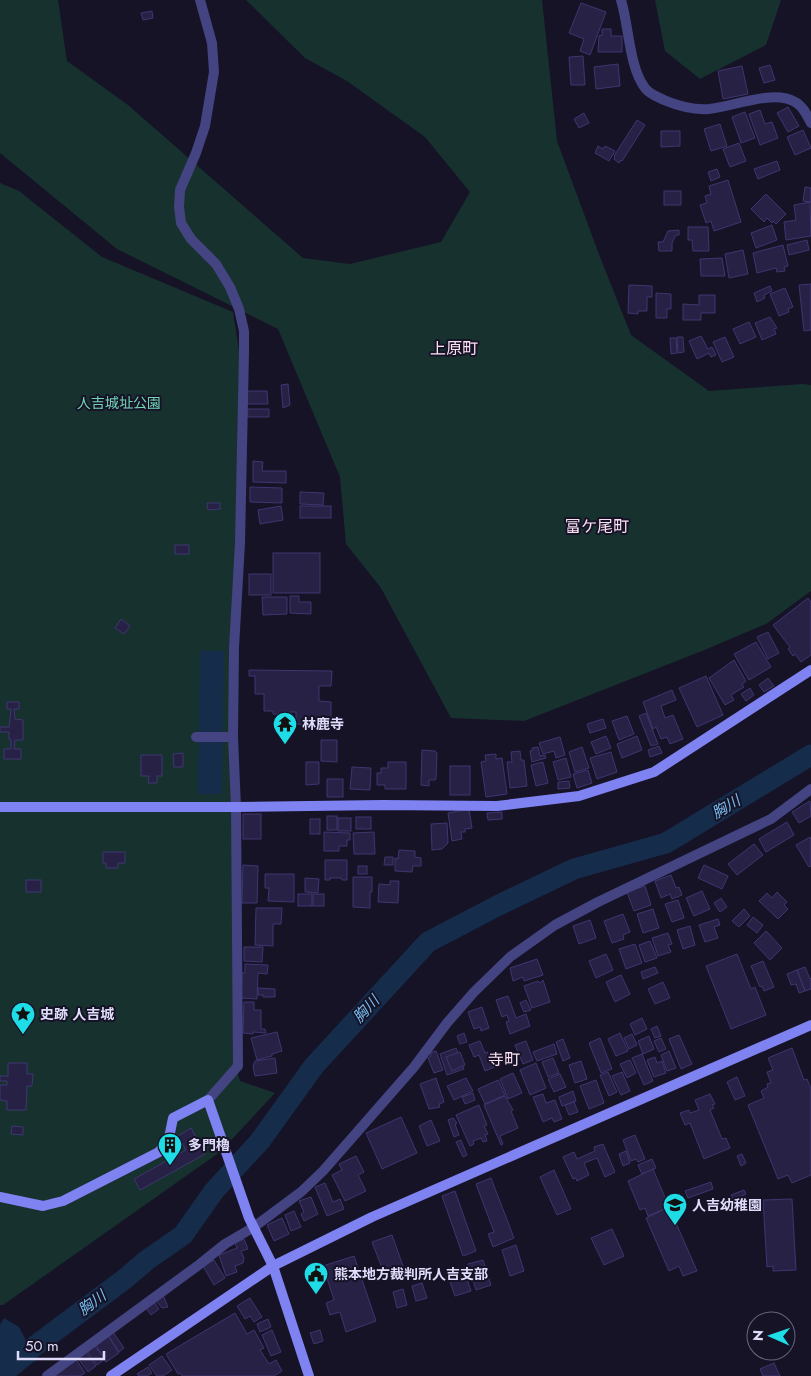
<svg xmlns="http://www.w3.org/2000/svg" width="811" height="1376" font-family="Jost,'Noto Sans JP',sans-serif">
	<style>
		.green { fill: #17312f }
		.water { fill: #152c4a }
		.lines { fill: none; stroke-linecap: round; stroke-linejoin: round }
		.river { stroke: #152c4a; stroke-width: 21 }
		.building { fill: #272146; stroke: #3e3670 }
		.street { stroke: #434481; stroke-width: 10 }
		.secondary { stroke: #7f82f1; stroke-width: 10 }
		.labels { text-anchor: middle; stroke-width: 4; stroke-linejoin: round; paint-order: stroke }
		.park-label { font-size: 14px; fill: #70d5b6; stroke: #161327 }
		.poi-label { font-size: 14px; font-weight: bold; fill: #dfddfb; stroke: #161327; text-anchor: start }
		.water-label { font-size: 15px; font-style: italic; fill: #77bef0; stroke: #161327 }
		.quarter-label { font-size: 16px; fill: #fbdff3; stroke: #161327 }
	</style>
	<rect width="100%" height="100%" fill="#161327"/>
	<!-- green -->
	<g class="green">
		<path d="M0,0H58L67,61L128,105L303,258L350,264L441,242L470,192L425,137L347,81L305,58L246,0H542L557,141L600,257L631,335L709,391L803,384L811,385V591L766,624L702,651L524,721L451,718L381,588L346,544L340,477L278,329L117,249L0,153Z"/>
		<path d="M655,0H781L766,45L700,79L665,51Z"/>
		<path d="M0,183L19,191L102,257L233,312L240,357L235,1064L240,1081L275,1093L220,1152L3,1305H0Z"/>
	</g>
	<!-- water -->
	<g class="water">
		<path d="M200,651H224L222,794H198Z"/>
		<path d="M4,1318L19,1327L36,1360L16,1376H0V1325Z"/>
	</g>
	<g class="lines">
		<!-- river -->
		<path class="river" d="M0,1372L126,1278L147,1260L183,1235L214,1191L260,1141L314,1066L428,942L499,905L574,869L666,843L811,755"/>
	</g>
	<!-- building -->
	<g class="building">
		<path d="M581,3L606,12L590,55L580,51L584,39L569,33Z"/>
		<path d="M152,11L153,18L143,20L141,13Z"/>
		<path d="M602,29H611V36H622V52H598L599,36L602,35Z"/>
		<path d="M583,56L585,85H571L569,57Z"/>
		<path d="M618,64L620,86L596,89L594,67Z"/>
		<path d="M770,65L775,80L764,83L759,68Z"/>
		<path d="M742,66L748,94L723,99L718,71Z"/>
		<path d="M788,107L799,126L788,132L777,113Z"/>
		<path d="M760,110L765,124L772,122L778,138L760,145L749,114Z"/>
		<path d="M745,112L755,138L741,143L732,117Z"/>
		<path d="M584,113L589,123L579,128L574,119Z"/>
		<path d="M637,120L645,125L622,161L621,160L619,163L614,159L615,157L614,156Z"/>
		<path d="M720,124L727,146L711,151L704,129Z"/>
		<path d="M803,130L811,148L795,155L787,137Z"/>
		<path d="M661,131H680V146L661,147Z"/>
		<path d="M739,143L746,161L730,167L723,149Z"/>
		<path d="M598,146L603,149L605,146L615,151L609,161L595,153Z"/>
		<path d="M777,161L780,170L758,179L754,169Z"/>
		<path d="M717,169L720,177L711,181L708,172Z"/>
		<path d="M728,180L741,222L714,231L711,221L706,223L700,205L707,203L705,196L711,194L709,186Z"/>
		<path d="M805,187L811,188V202L803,201Z"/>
		<rect x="664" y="191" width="17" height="14"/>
		<path d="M766,194L786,214L776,224L773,221L772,223L767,218L764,222L751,209Z"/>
		<path d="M810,202L811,236L786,240L784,222L796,220L794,205Z"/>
		<path d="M772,225L777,240L756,248L751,233Z"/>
		<path d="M688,227H708L709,251H693L692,240H688Z"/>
		<path d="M679,230V235H676L672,243V251H659L658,242H663L668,231Z"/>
		<path d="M807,240L809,250L789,255L787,245Z"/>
		<path d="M783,245L788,266L784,267L785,271L777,272L776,268L757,273L753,253Z"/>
		<path d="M743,250L748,274L729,278L725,254Z"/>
		<path d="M722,258L725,276H701L700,259Z"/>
		<path d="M811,284V330L804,331L799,285Z"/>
		<path d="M629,285L652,286V297H647V311H638V314L628,313Z"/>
		<path d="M770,286L772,291L764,295L765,298L757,302L754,293Z"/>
		<path d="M785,288L793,307L788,309L789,312L779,316L770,294Z"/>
		<path d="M656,293L671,294V309H667V318H656Z"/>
		<path d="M699,295H715V313H701V320H683V304L699,305Z"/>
		<path d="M770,317L777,328L774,329L776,334L762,340L755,323Z"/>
		<path d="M749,322L756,337L740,344L733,329Z"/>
		<path d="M701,336L708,349L712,347L716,355L711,357L709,353L697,359L689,341Z"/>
		<path d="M677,337H683L684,352L678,353Z"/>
		<path d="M725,337L734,357L722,362L713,342Z"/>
		<path d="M670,338H676L677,353L671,354Z"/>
		<path d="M288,384L290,405L283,408L281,385Z"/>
		<path d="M246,391H267L268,404H246Z"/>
		<path d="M248,409H269V417H247Z"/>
		<path d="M253,461L263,462L262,471H286V483L253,482Z"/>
		<path d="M250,487L282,488V503L250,502Z"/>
		<path d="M300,492L324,493L323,505L300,504Z"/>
		<path d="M207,503H220V509L208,510Z"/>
		<path d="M281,506L283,520L260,524L258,510Z"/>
		<rect x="300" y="506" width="31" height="12"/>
		<rect x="175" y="545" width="14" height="9"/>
		<rect x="273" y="553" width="47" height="40"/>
		<rect x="249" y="574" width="22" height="21"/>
		<path d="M290,596H299V602H311V614L290,613Z"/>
		<path d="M262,597H287V614L263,615Z"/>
		<path d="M808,598L811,602V655L801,662L795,654L793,656L788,649L790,647L773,625Z"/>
		<path d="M121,619L130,626L124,634L115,628Z"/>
		<path d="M768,632L779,653L768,659L757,637Z"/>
		<path d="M756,642L771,667L749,680L734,654Z"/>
		<path d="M734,660L746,681L742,684L744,687L731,695L734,700L725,705L709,678Z"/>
		<path d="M249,670L332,671L331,686H319V701L331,702V723H323V726L296,724V712H290V720H285V715L273,714V711H264V694H255V676H249Z"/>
		<path d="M706,676L723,715L697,727L679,688Z"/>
		<path d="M768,678L774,686L764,692L759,685Z"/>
		<path d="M750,688L754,695L746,701L741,694Z"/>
		<path d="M672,690L676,700L661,706L665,718L673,715L683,739L670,744L667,737L661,739L656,727L653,729L643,702Z"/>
		<path d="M7,702H19V709H14L15,719L23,720V740H15L14,749H21V759H4V749H11V740L9,739V732H0V727H9L11,709H7Z"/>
		<path d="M646,713L658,744L651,746L639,716Z"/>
		<path d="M627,716L634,734L619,740L612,721Z"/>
		<path d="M603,719L606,728L590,733L587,724Z"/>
		<path d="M606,736L611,748L596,754L591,742Z"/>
		<path d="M637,736L642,750L622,758L617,744Z"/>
		<path d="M560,737L565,755L556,758L554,751L543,754L539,743Z"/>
		<path d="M321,740H337V762L321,761Z"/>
		<path d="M659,746L662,753L650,757L648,750Z"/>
		<path d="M538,747L540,756L545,755L546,758L532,762L530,751L533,750L532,748Z"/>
		<path d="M582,747L589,768L575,772L569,752Z"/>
		<path d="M422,750L435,751L437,753L436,779L435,780H429V786L421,785Z"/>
		<path d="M520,751L521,760H524L527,786L510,788L507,762H512L511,752Z"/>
		<path d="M611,752L617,772L597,779L590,758Z"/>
		<path d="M183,753V767H174L173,754Z"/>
		<path d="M496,754V759L502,758L507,794L486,797L481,762L486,761L485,755Z"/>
		<path d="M141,755H162V776H157V783H148L149,776H141Z"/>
		<path d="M566,758L571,777L558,780L553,762Z"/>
		<path d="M306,762H319V784L306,785Z"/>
		<path d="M388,762H406V789H385V785H377V773H381V768H388Z"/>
		<path d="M543,762L548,783L536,786L531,765Z"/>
		<rect x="450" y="766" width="20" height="29"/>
		<path d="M352,767L371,768L370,790L350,789Z"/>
		<path d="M588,770L592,783L577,788L573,774Z"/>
		<rect x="327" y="779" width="16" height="18"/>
		<path d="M569,781L570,788L558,789V782Z"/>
		<path d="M810,801L811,816L799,823L792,812Z"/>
		<path d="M469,809L472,828L465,829V832H461L462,839L452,841L448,813Z"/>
		<path d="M502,812V819L488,820L487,813Z"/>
		<rect x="243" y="814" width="18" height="25"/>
		<rect x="327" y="816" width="10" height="14"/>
		<rect x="356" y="817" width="15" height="12"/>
		<rect x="338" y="818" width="13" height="13"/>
		<rect x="310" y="819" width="10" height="15"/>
		<path d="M787,822L794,835L766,852L759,839Z"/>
		<path d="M447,823L448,843L442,849L432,850L431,824Z"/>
		<path d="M324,832L350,833V840H347V846H339V851H324Z"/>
		<path d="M374,832L375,854H354L353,833Z"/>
		<path d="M810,837L811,840V866L809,867L796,845Z"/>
		<path d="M754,844L763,855L737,875L728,864Z"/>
		<path d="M399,850L415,851V857L421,858V866H413L412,872L395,871V858L398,859Z"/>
		<path d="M103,852H125V863H118V868H106V863H103Z"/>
		<path d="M385,857H393V865H384Z"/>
		<path d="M325,860H347V880H342L341,878H330V880H325Z"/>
		<path d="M243,865L258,866L257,903H242Z"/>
		<path d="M704,865L728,876L722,889L698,878Z"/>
		<rect x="358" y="866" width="9" height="8"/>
		<path d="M265,874H294V902L268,901L269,888H265Z"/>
		<path d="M671,875L676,888L679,887L682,895L672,899L670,894L661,898L655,881Z"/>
		<path d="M353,877H372V892H370V908L353,907Z"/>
		<path d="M305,878L319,879L318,893L305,892Z"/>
		<rect x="26" y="880" width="15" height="12"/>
		<path d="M390,881H399L398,903L378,902L379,884L390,885Z"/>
		<path d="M645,886L651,905L634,911L627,892Z"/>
		<path d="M702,891L710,909L694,916L686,898Z"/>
		<path d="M777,892L787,902L784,905L788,909L778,919L759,901L767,893L772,898Z"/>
		<rect x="298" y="894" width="14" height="12"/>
		<rect x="313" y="894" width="11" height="12"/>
		<path d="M721,898L727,907L720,912L714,903Z"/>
		<path d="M678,900L684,918L672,922L665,904Z"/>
		<path d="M256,908H282L281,924H273V946L255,945Z"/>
		<path d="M653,909L659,928L643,933L637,914Z"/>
		<path d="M744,909L750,916L739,927L732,921Z"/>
		<path d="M623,914L630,932L623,935L624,939L612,943L604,921Z"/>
		<path d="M753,917L763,925L757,933L747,925Z"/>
		<path d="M718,919L720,925L714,927L718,938L705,942L699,925Z"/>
		<path d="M590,920L596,938L579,944L573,926Z"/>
		<path d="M690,926L695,945L683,949L677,930Z"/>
		<path d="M766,931L782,948L770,960L754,943Z"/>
		<path d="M668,933L672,944L668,945L671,952L658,956L652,938Z"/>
		<path d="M650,941L657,958L645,962L639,945Z"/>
		<path d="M635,944L642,963L626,969L619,949Z"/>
		<path d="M244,947H263L262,962L244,961Z"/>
		<path d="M606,954L613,970L596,978L589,961Z"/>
		<path d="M737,954L751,989L755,987L766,1015L731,1029L706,966Z"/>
		<path d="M537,959L543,975L524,981L523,977L513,981L510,968Z"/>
		<path d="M763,961L774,987L764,991L762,986L760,987L751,966Z"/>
		<path d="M245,964L268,965L267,974L258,973L257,999L241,998L242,973H245Z"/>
		<path d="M655,967L658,973L643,979L641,972Z"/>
		<path d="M805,967L810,979L811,978V989L805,991L797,970Z"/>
		<path d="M797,970L805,991L799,993L796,984L791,985L787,974Z"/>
		<path d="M621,975L630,994L615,1002L606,982Z"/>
		<path d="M543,980L550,1002L532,1008L524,986L538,981L540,983Z"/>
		<path d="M663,982L670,998L655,1004L648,989Z"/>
		<path d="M258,988L275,989V997H263V995H258Z"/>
		<path d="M508,996L516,1018L526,1014L530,1026L510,1034L506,1022L509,1021L507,1015L502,1017L496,1000Z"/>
		<path d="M526,1000L531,1010L524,1012L520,1003Z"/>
		<path d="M244,1002H254V1010H261V1029H265L266,1033L253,1032V1034L243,1033Z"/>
		<path d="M482,1007L489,1028L481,1031L480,1027L474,1029L468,1012Z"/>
		<path d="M642,1018L647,1029L635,1035L630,1024Z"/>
		<path d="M657,1026L661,1036L655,1038L651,1029Z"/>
		<path d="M277,1032L282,1051L272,1054V1056L257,1060L251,1038Z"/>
		<path d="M464,1033L467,1042L460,1044L457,1036Z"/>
		<path d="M620,1033L628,1051L616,1056L608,1039Z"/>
		<path d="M632,1034L637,1045L629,1049L624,1038Z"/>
		<path d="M679,1035L692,1064L681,1069L669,1039Z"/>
		<path d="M649,1036L654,1049L643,1054L638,1041Z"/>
		<path d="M600,1038L612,1069L601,1073L589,1043Z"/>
		<path d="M661,1038L666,1049L659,1052L654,1041Z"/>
		<path d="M563,1039L570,1058L563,1061L556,1042Z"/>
		<path d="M480,1041L485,1053L488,1052L490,1059L496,1057L499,1065L485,1071L479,1055L474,1057L469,1045Z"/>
		<path d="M526,1041L533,1060L523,1064L515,1045Z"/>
		<path d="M554,1044L557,1054L537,1061L533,1052Z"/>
		<path d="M456,1048L464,1069L447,1075L440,1054Z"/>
		<path d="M792,1048L804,1080L807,1079L811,1089V1175L792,1183L788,1175L778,1179L748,1105L764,1098L761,1091L768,1087L767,1084L771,1083L767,1072L773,1070L768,1058Z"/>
		<path d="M436,1051L443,1070L434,1073L428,1058L431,1056L430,1053Z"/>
		<path d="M669,1051L676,1068L667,1071L661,1055Z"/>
		<path d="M460,1052L465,1065L452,1071L446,1057Z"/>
		<path d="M642,1054L653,1081L644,1085L632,1058Z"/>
		<path d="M655,1057L657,1063L662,1061L666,1073L654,1077L647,1060Z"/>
		<path d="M275,1058L277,1073L255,1076L253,1066L255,1061Z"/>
		<path d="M553,1058L559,1073L548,1077L542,1062Z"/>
		<path d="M630,1060L636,1073L627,1078L620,1064Z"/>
		<path d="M581,1061L587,1079L575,1083L569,1065Z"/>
		<path d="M8,1063H27V1074H33L32,1086H27L26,1110H7V1101L0,1100V1085H7V1081H0V1076H8Z"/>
		<path d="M536,1063L546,1088L530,1095L520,1070Z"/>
		<path d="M608,1072L617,1092L609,1096L600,1075Z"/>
		<path d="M622,1072L630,1091L621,1095L612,1076Z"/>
		<path d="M513,1073L522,1093L508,1099L500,1079Z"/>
		<path d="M560,1074L566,1087L554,1092L548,1079Z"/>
		<path d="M737,1077L745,1096L735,1100L727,1082Z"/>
		<path d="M436,1078L444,1102L439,1104L440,1107L429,1109L420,1084Z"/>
		<path d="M466,1078L473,1091L454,1100L447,1086Z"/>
		<path d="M498,1080L505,1095L485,1104L478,1089Z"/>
		<path d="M596,1080L604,1103L589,1109L580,1086Z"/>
		<path d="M573,1091L576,1101L562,1106L559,1097Z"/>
		<path d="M473,1093L475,1100L465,1104L462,1097Z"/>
		<path d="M543,1094L546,1103L555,1100L562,1119L554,1122L552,1118L543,1122L533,1097Z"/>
		<path d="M710,1094L715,1104L712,1105L714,1108L710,1110L722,1139L726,1138L730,1148L704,1159L690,1123L685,1125L680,1113L689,1110L690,1113L699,1110L695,1100Z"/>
		<path d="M505,1096L513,1110L511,1111L518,1128L500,1136L503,1144L501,1145L484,1105Z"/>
		<path d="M574,1102L578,1112L569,1115L565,1105Z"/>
		<path d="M479,1105L487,1125L484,1126L488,1134L485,1135L487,1141L483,1142L481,1138L473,1141L474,1144L470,1146L456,1115Z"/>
		<path d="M401,1117L417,1153L382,1169L366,1133Z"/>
		<path d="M453,1118L457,1123L455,1124L459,1135L454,1137L448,1120Z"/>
		<path d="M431,1120L440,1141L427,1146L419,1126Z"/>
		<path d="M12,1126L23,1127V1135L11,1134Z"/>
		<path d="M191,1128L205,1154L140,1190L134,1179L186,1150L178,1136Z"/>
		<path d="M635,1135L645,1159L638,1162L636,1159L631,1161L623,1140Z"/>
		<path d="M461,1140L467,1155L463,1157L456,1142Z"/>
		<path d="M603,1144L615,1172L605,1177L597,1158L584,1163L589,1175L577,1181L576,1178L573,1179L563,1157L574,1152L577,1159L595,1151L594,1147Z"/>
		<path d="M626,1151L630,1163L623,1166L619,1154Z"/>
		<path d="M742,1154L746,1163L741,1166L737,1156Z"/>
		<path d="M356,1156L364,1172L358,1175L366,1191L345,1201L332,1175L342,1170L339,1164Z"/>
		<path d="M652,1159L656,1168L642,1174L638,1165Z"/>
		<path d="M653,1169L669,1207L648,1216L645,1208L640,1210L628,1181Z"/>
		<path d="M554,1170L571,1209L557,1215L540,1177Z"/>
		<path d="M491,1178L514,1238L493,1247L488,1234L494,1232L476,1184Z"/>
		<path d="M711,1182L713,1189L688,1198L685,1191Z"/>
		<path d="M325,1183L333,1202L340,1199L344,1209L327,1216L315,1187Z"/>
		<path d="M744,1190L746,1194L733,1200L731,1195Z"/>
		<path d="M455,1191L476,1251L463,1256L442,1196Z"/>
		<path d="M311,1197L318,1214L304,1221L301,1214L304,1212L299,1201Z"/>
		<path d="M792,1199L796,1270L773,1271V1266L767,1267L763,1200Z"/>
		<path d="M669,1207L697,1271L683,1276L679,1266L669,1271L646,1218Z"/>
		<path d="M294,1211L301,1227L291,1231L285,1215Z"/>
		<path d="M282,1218L289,1234L274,1241L267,1225Z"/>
		<path d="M612,1229L624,1256L604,1265L591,1238Z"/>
		<path d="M392,1235L403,1266L384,1273L372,1242Z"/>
		<path d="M244,1239L248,1249L241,1251L244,1258L243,1263L235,1266L237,1272L226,1276L219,1255L237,1248L235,1243Z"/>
		<path d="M516,1245L524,1271L510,1276L502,1250Z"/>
		<path d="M354,1256L376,1321L346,1332L340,1312L330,1315L326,1303L334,1300L323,1266Z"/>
		<path d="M214,1260L225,1278L214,1285L203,1266Z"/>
		<path d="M483,1260L491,1285L476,1290L468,1264Z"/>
		<path d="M465,1273L471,1291L455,1296L449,1279Z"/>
		<path d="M422,1283L427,1298L416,1301L412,1286Z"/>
		<path d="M403,1289L407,1305L397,1308L393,1292Z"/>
		<path d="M163,1295L168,1307L162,1308L156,1301Z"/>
		<path d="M250,1298L262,1317L254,1322L250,1316L245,1319L237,1306Z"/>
		<path d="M154,1302L159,1309L151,1315L145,1307Z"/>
		<path d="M235,1313L247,1334L254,1330L264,1348L260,1350L269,1364L276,1360L282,1371L274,1376H182L180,1373L178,1374L166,1354Z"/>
		<path d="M268,1319L271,1327L260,1332L257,1324Z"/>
		<path d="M272,1330L281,1352L271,1356L262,1335Z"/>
		<path d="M320,1330L323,1341L314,1344L310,1333Z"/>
		<path d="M113,1332L124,1348L119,1352L108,1335Z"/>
		<path d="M107,1334L119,1353L106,1362L94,1342Z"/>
		<path d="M94,1345L105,1359L97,1365L86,1350Z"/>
		<path d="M85,1351L96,1366L88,1372L77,1357Z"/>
		<path d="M162,1356L172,1370L163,1376H157L149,1365Z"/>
		<path d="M76,1359L85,1373L80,1376H52Z"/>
		<path d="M774,1363L780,1376H763L760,1369Z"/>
		<path d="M148,1367L152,1373L147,1376H139L137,1374Z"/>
	</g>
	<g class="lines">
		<!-- street -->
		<g class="street">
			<path d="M200,0L212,43L214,72L205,126L196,153L180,190L179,207L181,223L191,239L216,264L230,287L239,309L244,331V352L240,543L234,648L233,737L236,807L238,1066L208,1100"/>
			<path d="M621,0C629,26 629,67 645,88C649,94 658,97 664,100C678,106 693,110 709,109C732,107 773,89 795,102C803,106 807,115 811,123"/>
			<path d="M196,737H233"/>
			<path d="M47,1376L200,1264L225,1244L254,1227L301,1192L323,1171L414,1067L447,1023L474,992L510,957L555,925L598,902L771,819L811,789"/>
		</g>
		<!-- secondary -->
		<g class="secondary">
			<path d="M0,807H236L383,805L497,806L579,796L654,772L811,670"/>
			<path d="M0,1197L43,1206L63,1201L159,1152L169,1138L173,1118L208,1100L249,1218L273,1266L309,1376"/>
			<path d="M111,1376L273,1266L372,1217L811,1025"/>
		</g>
	</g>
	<!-- icons -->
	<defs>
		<symbol id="temple-pin" viewBox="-11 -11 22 30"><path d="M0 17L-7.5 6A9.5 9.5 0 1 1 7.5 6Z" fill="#1edde6" stroke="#161327"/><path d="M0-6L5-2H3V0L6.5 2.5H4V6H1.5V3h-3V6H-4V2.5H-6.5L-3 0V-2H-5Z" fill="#111"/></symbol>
		<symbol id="sight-pin" viewBox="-11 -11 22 30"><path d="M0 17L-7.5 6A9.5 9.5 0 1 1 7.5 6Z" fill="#1edde6" stroke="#161327"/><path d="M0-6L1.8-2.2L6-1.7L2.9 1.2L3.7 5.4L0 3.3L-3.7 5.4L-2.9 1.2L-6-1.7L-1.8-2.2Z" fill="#111"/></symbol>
		<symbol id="building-pin" viewBox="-11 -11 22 30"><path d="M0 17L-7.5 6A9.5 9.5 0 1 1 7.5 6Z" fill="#1edde6" stroke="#161327"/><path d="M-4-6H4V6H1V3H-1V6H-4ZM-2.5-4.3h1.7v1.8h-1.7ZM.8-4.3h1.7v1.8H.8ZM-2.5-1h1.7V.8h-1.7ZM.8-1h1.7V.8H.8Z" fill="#111"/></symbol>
		<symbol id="school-pin" viewBox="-11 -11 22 30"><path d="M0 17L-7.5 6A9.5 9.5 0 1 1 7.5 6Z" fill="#1edde6" stroke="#161327"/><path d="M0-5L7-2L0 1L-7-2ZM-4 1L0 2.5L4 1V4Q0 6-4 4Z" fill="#111"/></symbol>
		<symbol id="civic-pin" viewBox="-11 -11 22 30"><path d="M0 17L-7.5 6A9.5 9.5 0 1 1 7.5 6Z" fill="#1edde6" stroke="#161327"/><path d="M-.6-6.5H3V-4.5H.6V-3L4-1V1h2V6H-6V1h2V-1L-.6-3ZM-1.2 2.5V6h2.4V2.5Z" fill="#111"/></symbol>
	</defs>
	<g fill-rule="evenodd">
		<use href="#temple-pin" x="271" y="710" width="28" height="38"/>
		<use href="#sight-pin" x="9" y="1000" width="28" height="38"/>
		<use href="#building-pin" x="156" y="1131" width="28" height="38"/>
		<use href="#school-pin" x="661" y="1191" width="28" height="38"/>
		<use href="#civic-pin" x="302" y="1260" width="28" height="38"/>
	</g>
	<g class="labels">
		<!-- park labels -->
		<g class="park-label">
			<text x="119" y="408">人吉城址公園</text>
		</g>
		<!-- poi labels -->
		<g class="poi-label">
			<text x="302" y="729">林鹿寺</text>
			<text x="40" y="1019">史跡 人吉城</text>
			<text x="188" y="1150">多門櫓</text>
			<text x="692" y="1210">人吉幼稚園</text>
			<text x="334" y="1279">熊本地方裁判所人吉支部</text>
		</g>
		<!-- water labels -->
		<g class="water-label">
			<text transform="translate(726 807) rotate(-31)" y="5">胸川</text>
			<text transform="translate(366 1009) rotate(-47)" y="5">胸川</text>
			<text transform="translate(92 1303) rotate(-37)" y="5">胸川</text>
		</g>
		<!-- quarter labels -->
		<g class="quarter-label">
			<text x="454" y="354">上原町</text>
			<text x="597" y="532">富ケ尾町</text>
			<text x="504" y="1065">寺町</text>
		</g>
	</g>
	<!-- north arrow -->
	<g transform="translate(771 1336) rotate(272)"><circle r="24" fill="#161327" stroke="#66647c"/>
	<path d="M0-4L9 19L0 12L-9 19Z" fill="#1edde6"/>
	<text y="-8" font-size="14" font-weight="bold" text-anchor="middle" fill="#dfddfb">N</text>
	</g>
	<!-- scale -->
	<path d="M18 1351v8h86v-8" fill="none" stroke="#dfddfb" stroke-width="2.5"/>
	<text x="25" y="1351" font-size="15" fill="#dfddfb" stroke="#161327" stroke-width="4" paint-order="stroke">50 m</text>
</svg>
